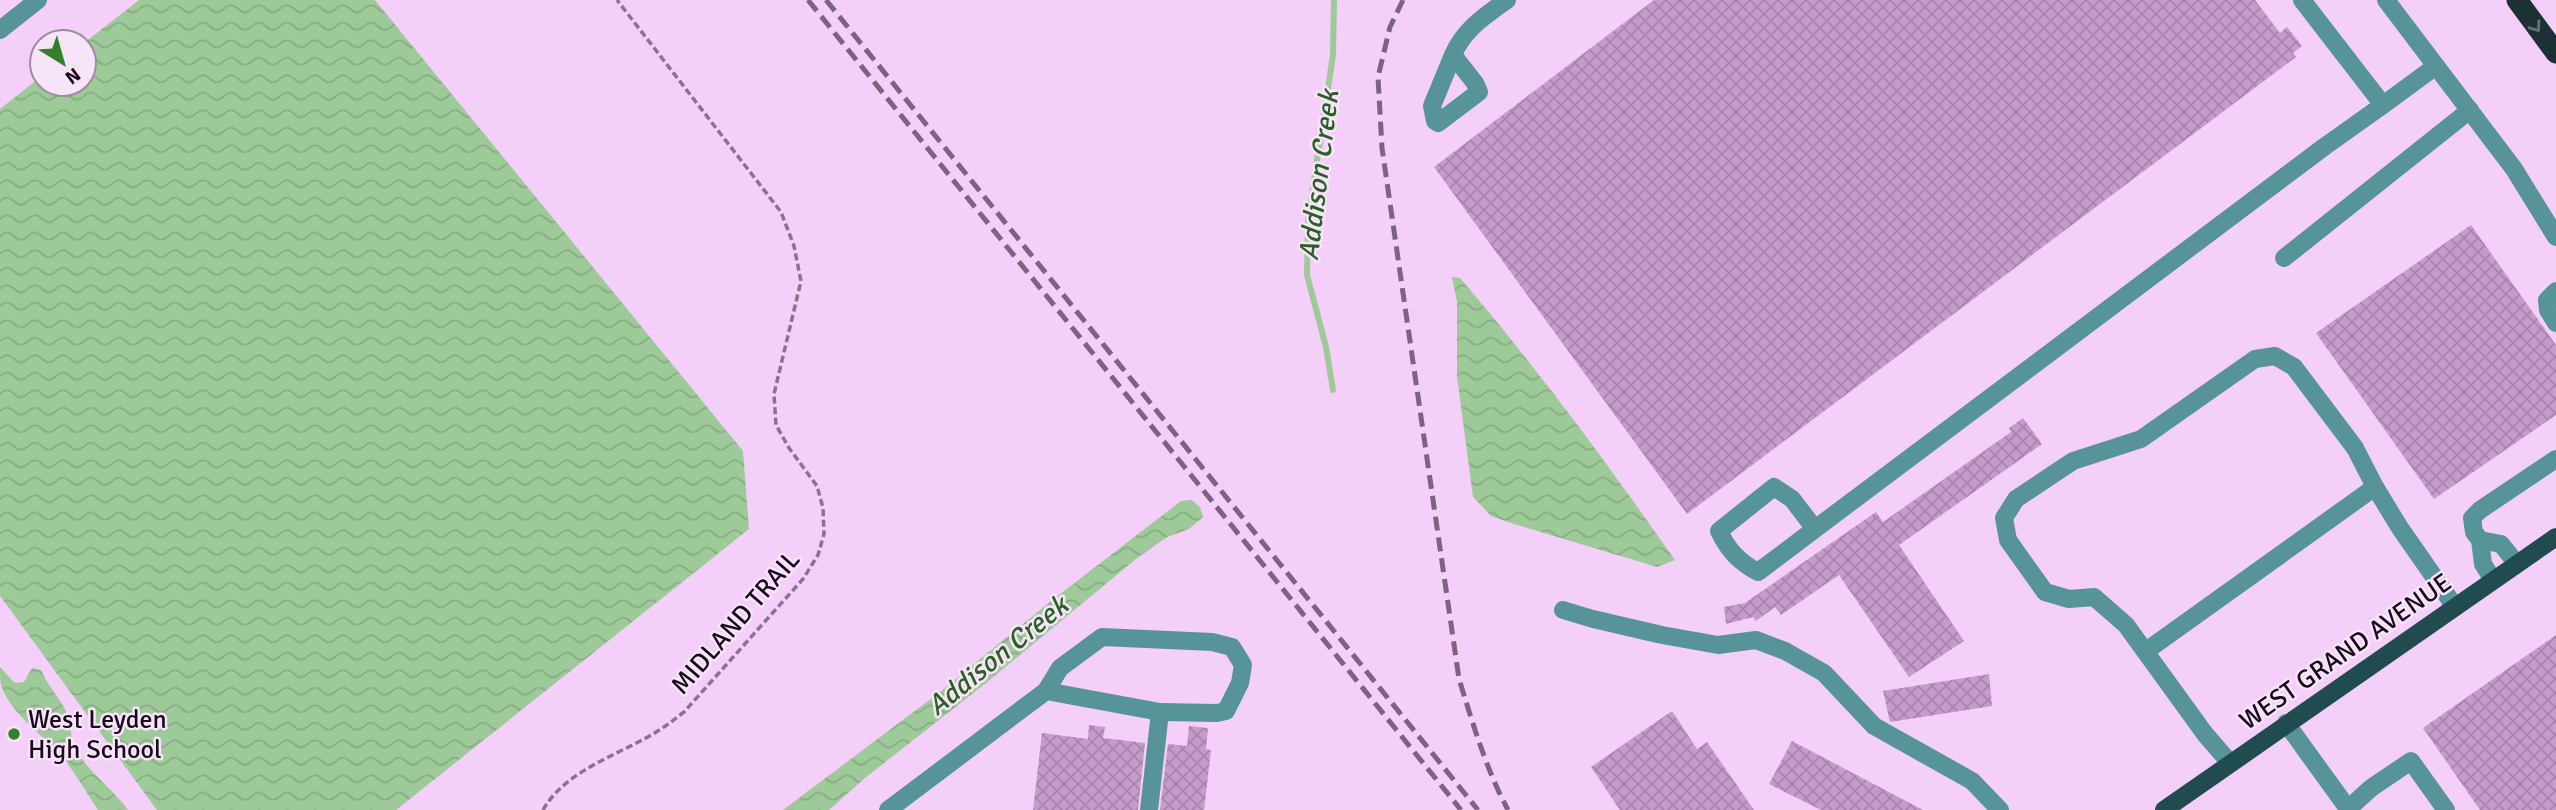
<svg xmlns="http://www.w3.org/2000/svg" width="2556" height="810" font-family="Signika,sans-serif">
	<style>
		.water { fill: url(#water-waves) }
		.lines { fill: none; stroke-linecap: round; stroke-linejoin: round }
		.stream { stroke: #9eca99; stroke-width: 6 }
		.building { fill: url(#building-cross-hatch) }
		.path { stroke: #8c7190; stroke-width: 3.5; stroke-dasharray: 7 3.5; stroke-linecap: butt }
		.minor { stroke: #579499; stroke-width: 18 }
		.major { stroke: #204c4f; stroke-width: 18 }
		.highway { stroke: #1b3133; stroke-width: 21 }
		.rail { stroke: #7c6381; stroke-width: 5; stroke-dasharray: 14 7; stroke-linecap: butt }
		.oneway { stroke: #687078 }
		.poi-dot { fill: #31802a; stroke: #f7e4f9; stroke-width: 2.5 }
		.labels { text-anchor: middle; stroke-width: 5; stroke-linejoin: round; paint-order: stroke }
		.street-label { font-size: 26px; fill: #19091c; stroke: #f7e4f9 }
		.poi-label { font-size: 26px; fill: #19091c; stroke: #f7e4f9; text-anchor: start }
		.water-label { font-size: 28px; font-style: italic; fill: #286122; stroke: #f7e4f9 }
	</style>
	<defs>
		<pattern id="water-waves" width="16" height="10" patternUnits="userSpaceOnUse" patternTransform="scale(1.75)"><rect width="16" height="10" fill="#9eca99"/><path d="M0 5q4-4 8 0t8 0" fill="none" stroke="#88ac83"/></pattern>
		<pattern id="building-cross-hatch" width="8" height="8" patternUnits="userSpaceOnUse" patternTransform="scale(1.75)"><rect width="8" height="8" fill="#c59bcb"/><path d="M0 0l8 8M0 8l8-8" fill="none" stroke="#a984ae"/></pattern>
	</defs>
	<rect width="100%" height="100%" fill="#f4cffa"/>
	<!-- water -->
	<g class="water">
		<path d="M139,0H375L743,451L749,529L396,810H157L0,596V109L42,76V84H84V43Z"/>
		<path d="M1452,277L1460,278C1537,368 1607,463 1675,560L1657,567L1514,524L1491,516L1473,497L1457,377V302Z"/>
		<path d="M1191,500L1200,507L1203,517L1189,529L1167,537L1136,559L986,683L865,778L829,810H783L940,692L1051,601L1181,501Z"/>
		<path d="M32,668L41,670C48,687 63,701 68,716C72,726 70,739 75,748C88,772 112,788 128,810H98C87,794 77,776 65,760C47,738 0,706 0,677L5,673L15,683L24,682Z"/>
	</g>
	<g class="lines">
		<!-- stream -->
		<g class="stream">
			<path d="M1333,390L1326,347L1307,275L1308,220L1333,55L1334,0"/>
			<path d="M0,671L8,681"/>
		</g>
	</g>
	<!-- building -->
	<g class="building">
		<path d="M1654,0H2255L2280,33L2287,27L2302,46L2293,53L2296,57L1687,514L1434,167Z"/>
		<path d="M2471,225L2556,345V415L2434,499L2316,333Z"/>
		<path d="M2023,418L2042,444L1899,545L1964,641L1909,677L1839,575L1781,615L1775,607L1756,621L1753,617L1726,624L1724,607L1745,603L1876,512L1883,522L2011,432L2009,428Z"/>
		<path d="M2556,635V810H2480L2423,728Z"/>
		<path d="M1989,674L1992,706L1890,722L1883,691Z"/>
		<path d="M1672,711L1697,749L1707,742L1754,810H1620L1591,767Z"/>
		<path d="M1089,725L1105,727L1103,738L1145,743L1138,810H1033L1042,733L1088,739Z"/>
		<path d="M1189,726L1208,728L1206,749L1211,750L1204,810H1160L1168,744L1187,746Z"/>
		<path d="M1792,741L1923,810H1821L1769,784Z"/>
	</g>
	<g class="lines">
		<!-- path -->
		<path class="path" d="M543,810C567,768 623,754 661,729C669,724 676,718 684,712L803,579L818,555L824,534L823,508L817,486L789,448L776,425L774,394L801,281L794,246L781,212L617,0"/>
		<!-- minor -->
		<g class="minor">
			<path d="M2386,0L2514,169L2556,237"/>
			<path d="M0,30L38,0"/>
			<path d="M1453,55L1475,83L1479,92L1438,123L1435,121L1432,106L1453,55C1464,29 1485,16 1507,0"/>
			<path d="M2383,105L2436,66"/>
			<path d="M2284,258L2470,110"/>
			<path d="M2556,291L2547,300L2548,310L2556,323"/>
			<path d="M1815,529L1792,499L1774,487L1719,531C1728,550 1739,562 1758,572L1815,529L2324,147L2383,105L2302,0"/>
			<path d="M2480,540L2501,544L2517,564"/>
			<path d="M2493,580L2483,564L2480,540L2474,532L2472,518L2480,510L2556,459"/>
			<path d="M1563,610L1593,619L1662,635L1718,645L1756,640L1785,651L1824,673L1874,726L1972,781L2000,810"/>
			<path d="M2146,651L2375,487L2400,528L2455,607"/>
			<path d="M1046,691L1060,668L1102,637L1212,642L1232,647L1243,665L1240,683L1226,711L1217,713L1160,712"/>
			<path d="M2286,723L2349,810"/>
			<path d="M2230,763L2205,734L2126,625L2094,597L2069,599L2045,592L2008,540L2004,518L2016,499L2073,461L2141,439L2255,359L2275,356L2294,367L2355,448L2375,487"/>
			<path d="M888,810L1046,691L1160,712L1149,810"/>
			<path d="M2347,810L2371,788L2411,761L2446,810"/>
		</g>
		<!-- major -->
		<path class="major" d="M2164,810L2556,537"/>
		<!-- highway -->
		<path class="highway" d="M2517,0L2556,53"/>
		<!-- rail -->
		<g class="rail">
			<path d="M808,0L1461,810"/>
			<path d="M826,0L1478,810"/>
			<path d="M1403,0L1390,27L1378,77L1382,148L1459,679C1473,724 1486,769 1508,810"/>
		</g>
	</g>
	<!-- one-way arrows -->
	<defs><path id="oneway-chevron" d="M-2-3.5L2.5 0L-2 3.5" fill="none" stroke-width="1.6" stroke-linecap="round" stroke-linejoin="round" transform="scale(1.75)"/></defs>
	<use class="oneway" href="#oneway-chevron" transform="translate(2536 27) rotate(54)"/>
	<!-- markers -->
	<circle class="poi-dot" cx="14" cy="734" r="7"/>
	<g class="labels">
		<!-- street labels -->
		<g class="street-label">
			<text transform="translate(735 622) rotate(-49)" y="9">MIDLAND TRAIL</text>
			<text transform="translate(2345 651) rotate(-35)" y="9">WEST GRAND AVENUE</text>
		</g>
		<!-- poi labels -->
		<g class="poi-label">
			<text x="28" y="728">West Leyden<tspan x="28" dy="30">High School</tspan></text>
		</g>
		<!-- water labels -->
		<g class="water-label">
			<text transform="translate(1318 175) rotate(-83)" y="10">Addison Creek</text>
			<text transform="translate(997 655) rotate(-39)" y="10">Addison Creek</text>
		</g>
	</g>
	<!-- north arrow -->
	<g transform="translate(63 63) rotate(143)"><circle r="33" fill="#f7e4f9" stroke="#9e8ca1" stroke-width="2"/>
	<path d="M0-5L12 26L0 18L-12 26Z" fill="#31802a"/>
	<text y="-10" font-size="19" font-weight="bold" text-anchor="middle" fill="#19091c">N</text>
	</g>
</svg>
